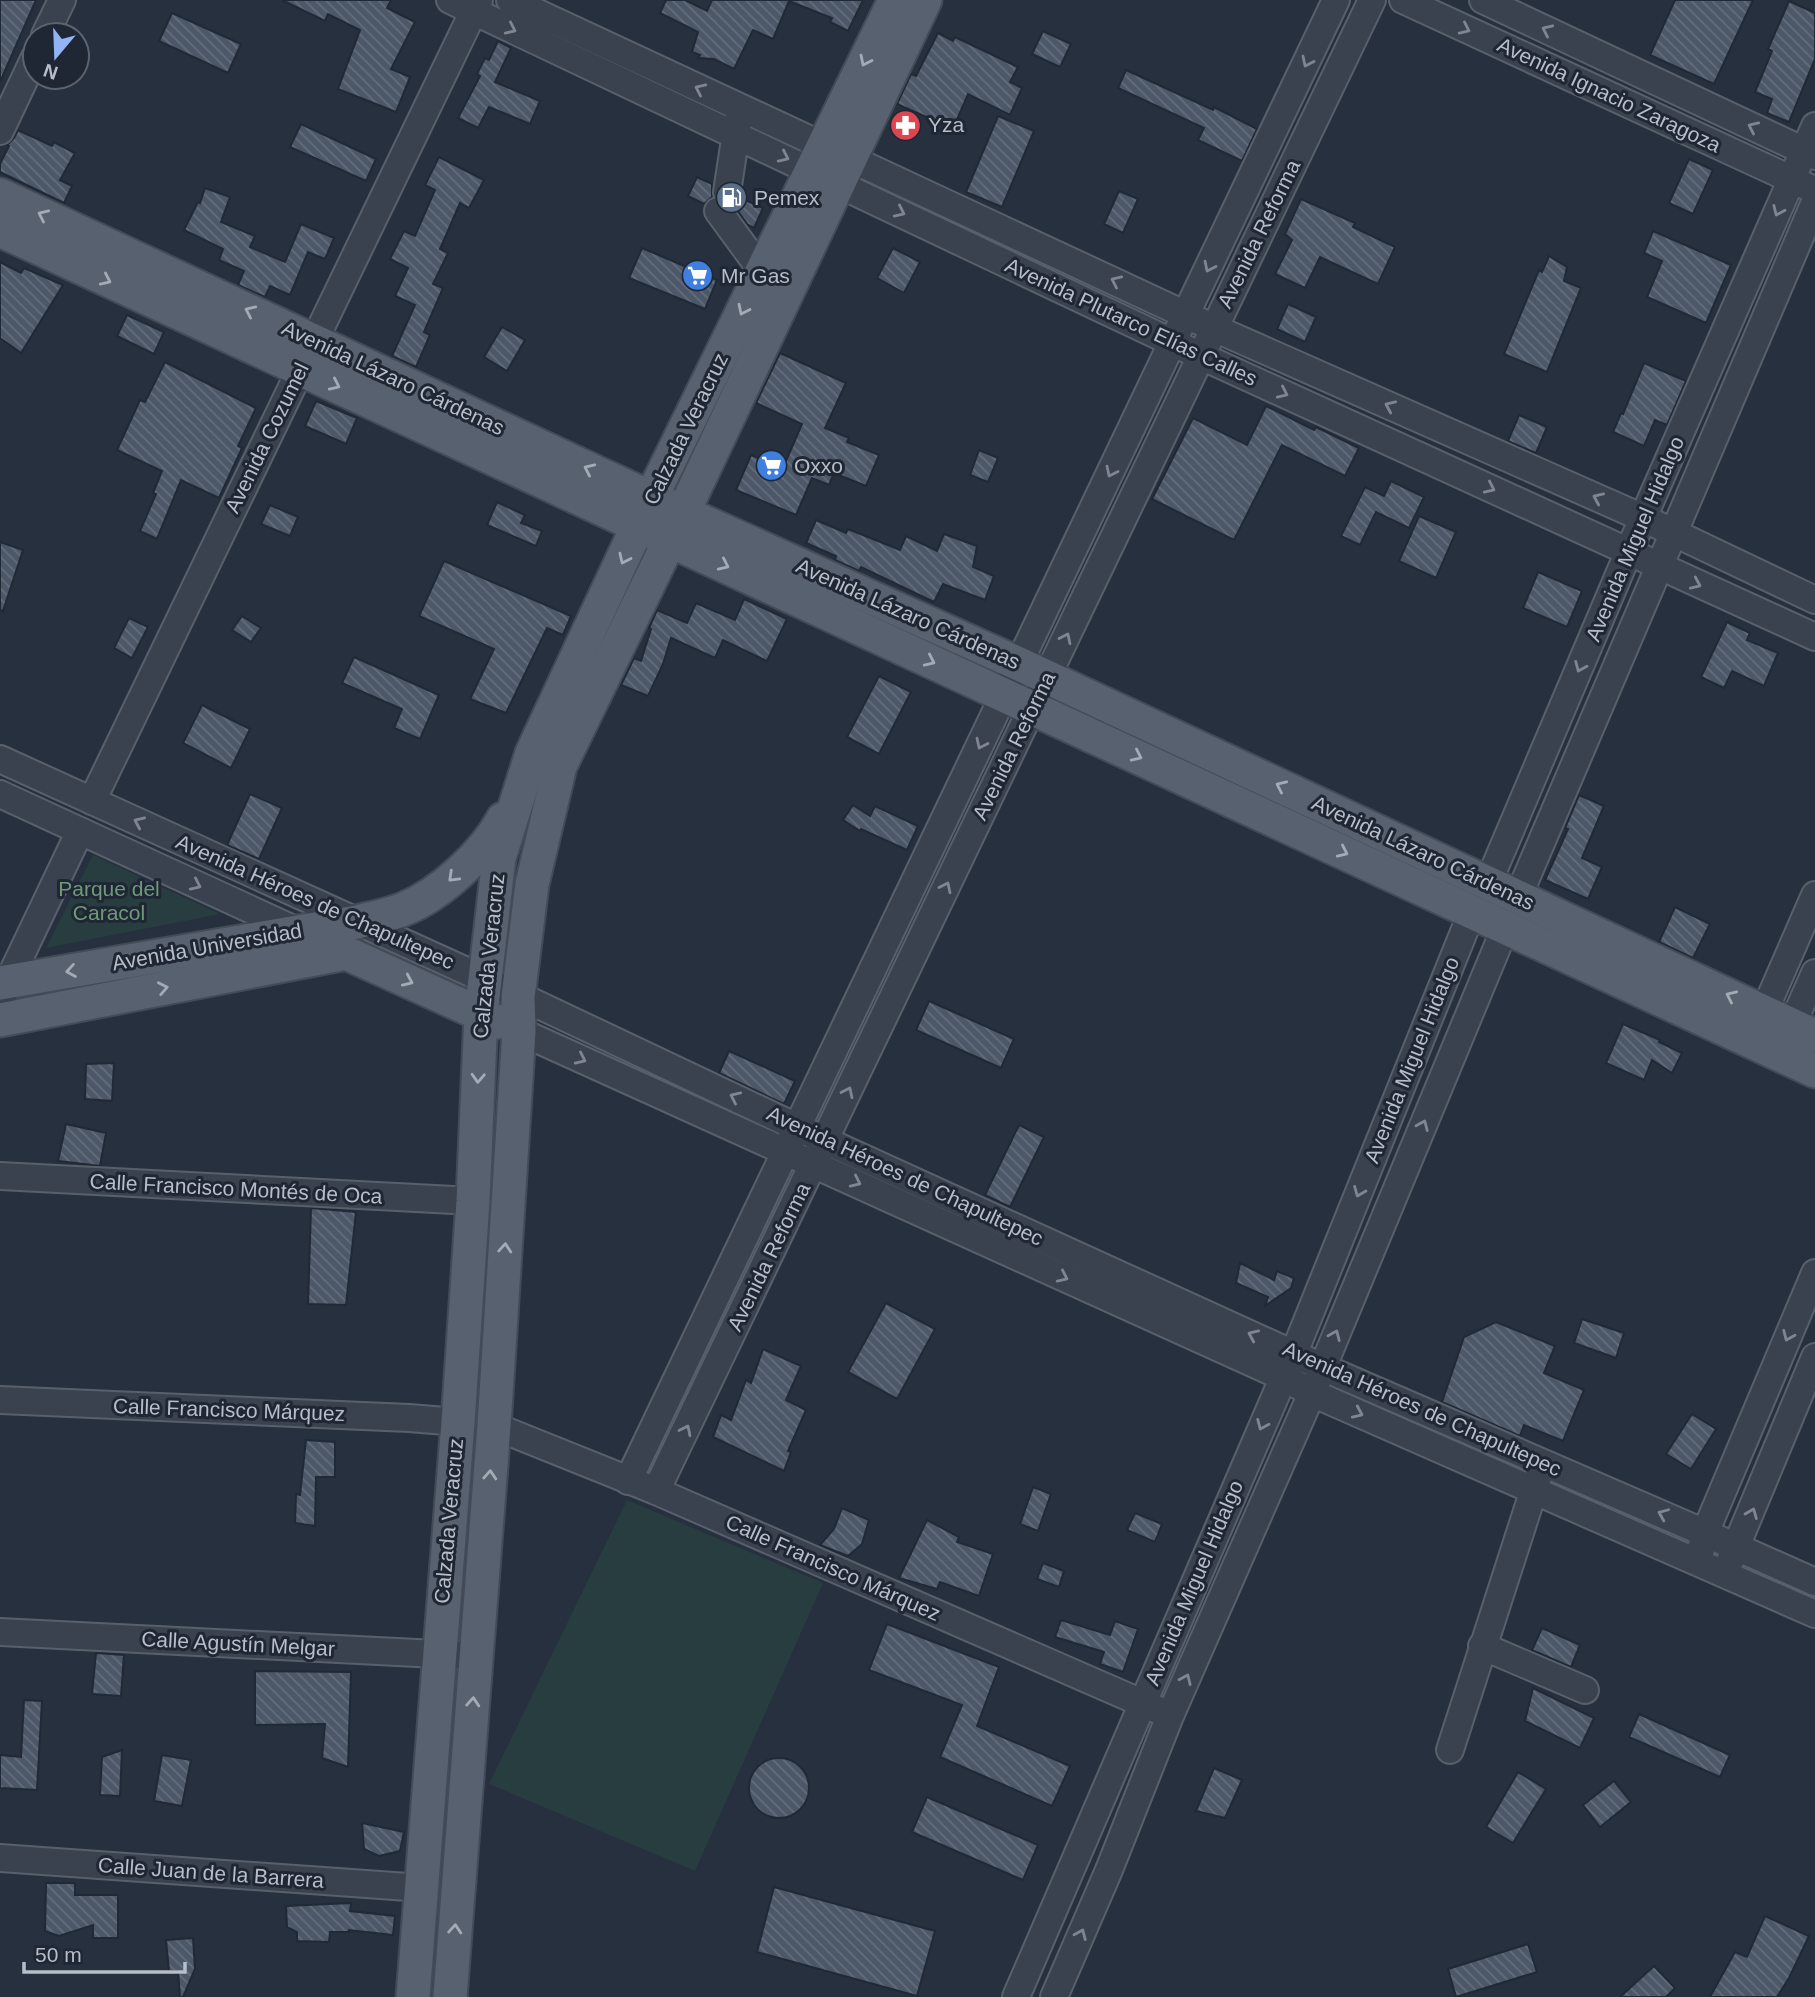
<svg xmlns="http://www.w3.org/2000/svg" width="1815" height="1997" font-family="Helvetica,sans-serif">
	<style>
		.green { fill: #283d40 }
		.building { fill: url(#building-back-hatch); stroke: #212936; stroke-width: 2 }
		.lines { fill: none; stroke-linecap: round; stroke-linejoin: round }
		.minor-casing { stroke: #58606c; stroke-width: 30 }
		.major-casing { stroke: #444b58; stroke-width: 37 }
		.minor { stroke: #3a424f; stroke-width: 26 }
		.major { stroke: #58616f; stroke-width: 33 }
		.oneway { stroke: #7f8692 }
		.oneway2 { stroke: #a4abb7 }
		.labels { text-anchor: middle; stroke-width: 6; stroke-linejoin: round; paint-order: stroke }
		.street-label { font-size: 21px; fill: #b7bdc9; stroke: #1f2734 }
		.poi-label { font-size: 21px; fill: #b7bdc9; stroke: #1f2734; text-anchor: start }
		.park-label { font-size: 21px; fill: #6f9979; stroke: #1f2734 }
	</style>
	<defs>
		<pattern id="building-back-hatch" width="6" height="6" patternUnits="userSpaceOnUse" patternTransform="scale(1.75)"><rect width="6" height="6" fill="#4c5768"/><path d="M-1 5l2 2M0 0l6 6M5-1l2 2" fill="none" stroke="#646d7c"/></pattern>
	</defs>
	<rect width="100%" height="100%" fill="#26303f"/>
	<!-- green -->
	<g class="green">
		<path d="M93,855L220,914L46,948Z"/>
		<path d="M627,1500L823,1583L695,1871L489,1784Z"/>
	</g>
	<!-- building -->
	<g class="building">
		<path d="M0,0H36L0,82Z"/>
		<path d="M282,0H391L387,8L415,22L391,69L410,77L396,112L338,89L360,30L328,14L325,21Z"/>
		<path d="M666,0H685L707,11L712,0H863L848,31L830,22L832,18L789,1L773,39L753,30L734,69L714,59L698,58L700,55L692,52L698,32L660,13Z"/>
		<path d="M1675,0H1753L1714,84L1650,55Z"/>
		<path d="M1789,1L1815,13V59L1789,122L1767,113L1772,99L1755,92L1772,51L1768,49Z"/>
		<path d="M172,13L241,44L228,73L159,41Z"/>
		<path d="M1043,31L1071,44L1060,67L1032,54Z"/>
		<path d="M938,33L953,41L955,37L1018,67L1010,82L1022,88L1010,115L968,94L953,129L897,104L911,74L916,76Z"/>
		<path d="M498,41L511,48L495,82L540,101L530,124L489,107L478,128L458,118L480,76L477,74L485,58L489,60Z"/>
		<path d="M1126,70L1213,110L1214,107L1257,129L1242,161L1198,140L1204,128L1118,88Z"/>
		<path d="M998,116L1034,131L1002,207L966,192Z"/>
		<path d="M301,124L376,159L366,181L290,147Z"/>
		<path d="M18,130L52,146L54,142L75,153L60,180L72,186L64,203L0,172V164L9,146L7,145L14,138Z"/>
		<path d="M439,157L484,180L469,208L460,203L440,249L448,253L433,284L443,288L424,332L430,335L416,367L392,356L415,305L395,296L408,268L390,259L404,231L415,236L435,190L425,185Z"/>
		<path d="M1689,159L1713,170L1693,214L1669,203Z"/>
		<path d="M697,177L712,184V197L704,204L688,196Z"/>
		<path d="M205,188L230,197L221,222L255,236L250,247L285,262L301,224L334,238L325,259L308,252L290,295L270,286L265,297L238,285L244,271L219,260L223,249L184,230L198,202L200,203Z"/>
		<path d="M1119,191L1138,199L1123,233L1104,224Z"/>
		<path d="M741,198L763,208L754,228L748,225L734,206Z"/>
		<path d="M1301,199L1355,223L1353,227L1395,247L1378,284L1320,257L1305,288L1275,274L1292,240L1285,234Z"/>
		<path d="M1653,231L1731,265L1706,323L1647,297L1662,261L1644,253Z"/>
		<path d="M642,248L717,280L705,309L629,278Z"/>
		<path d="M893,248L920,262L904,293L877,278Z"/>
		<path d="M1549,256L1567,267L1564,281L1581,288L1547,372L1504,354L1539,270L1542,272Z"/>
		<path d="M0,262L21,273L24,268L63,285L21,353L0,338Z"/>
		<path d="M1288,304L1316,317L1305,342L1277,329Z"/>
		<path d="M127,315L164,332L154,354L117,336Z"/>
		<path d="M502,327L525,340L507,371L484,357Z"/>
		<path d="M780,353L846,383L825,428L849,438L847,442L879,455L866,486L834,473L829,485L812,478L796,515L736,490L751,455L783,468L802,424L756,403Z"/>
		<path d="M165,362L256,408L238,446L242,448L219,498L181,480L157,539L140,531L156,494L153,493L162,471L117,450L140,400L145,402Z"/>
		<path d="M1644,363L1686,381L1667,425L1655,420L1644,446L1613,432L1621,413L1623,414Z"/>
		<path d="M316,401L357,418L346,444L305,426Z"/>
		<path d="M1266,406L1314,430L1316,427L1359,448L1345,476L1282,445L1234,540L1152,499L1193,418L1247,445Z"/>
		<path d="M1519,415L1547,427L1536,453L1508,441Z"/>
		<path d="M979,450L998,458L988,482L970,475Z"/>
		<path d="M1391,481L1424,497L1409,528L1376,512L1360,545L1341,536L1365,487L1384,496Z"/>
		<path d="M497,502L525,515L521,523L542,531L536,546L487,525Z"/>
		<path d="M270,505L298,517L290,536L261,524Z"/>
		<path d="M1419,516L1456,532L1436,578L1399,561Z"/>
		<path d="M816,520L846,533L848,529L900,550L906,536L937,551L944,534L977,546L973,567L994,576L985,600L943,584L934,602L861,567L859,571L835,560L836,556L806,543Z"/>
		<path d="M0,542L23,550L3,611L0,610Z"/>
		<path d="M444,561L571,616L563,635L547,628L506,713L470,699L494,649L419,616Z"/>
		<path d="M1538,572L1582,591L1567,627L1523,608Z"/>
		<path d="M744,599L787,619L767,661L723,640L715,658L671,638L663,664L648,696L621,685L634,658L641,661L651,629L649,628L657,610L687,623L696,603L735,620Z"/>
		<path d="M242,616L261,628L251,642L232,630Z"/>
		<path d="M129,618L148,627L132,658L114,648Z"/>
		<path d="M1727,622L1750,633L1747,640L1778,653L1764,686L1732,671L1724,688L1701,677Z"/>
		<path d="M354,657L439,695L420,739L394,728L402,709L342,683Z"/>
		<path d="M879,676L911,692L879,754L847,737Z"/>
		<path d="M202,705L250,729L231,768L183,743Z"/>
		<path d="M250,794L282,808L259,859L227,845Z"/>
		<path d="M1579,795L1604,806L1582,858L1602,867L1588,899L1545,880L1568,829L1565,828Z"/>
		<path d="M853,805L870,816L875,806L918,826L907,850L861,829L860,831L843,820Z"/>
		<path d="M1675,907L1710,924L1693,958L1659,942Z"/>
		<path d="M929,1001L1014,1039L1001,1068L916,1030Z"/>
		<path d="M1623,1024L1660,1040L1659,1042L1682,1053L1672,1073L1652,1060L1644,1080L1606,1063Z"/>
		<path d="M729,1051L795,1081L784,1104L719,1073Z"/>
		<path d="M114,1063L112,1101L85,1099L86,1064Z"/>
		<path d="M66,1124L106,1133L100,1166L58,1161Z"/>
		<path d="M1019,1125L1044,1137L1010,1207L985,1195Z"/>
		<path d="M311,1208L356,1212L346,1305L308,1304Z"/>
		<path d="M1240,1263L1274,1280L1277,1271L1294,1278L1291,1288L1265,1306L1268,1297L1236,1283Z"/>
		<path d="M886,1303L935,1329L897,1399L848,1372Z"/>
		<path d="M1582,1319L1624,1333L1616,1358L1574,1343Z"/>
		<path d="M1496,1322L1555,1346L1544,1373L1584,1390L1563,1441L1524,1425L1520,1436L1442,1402L1464,1337Z"/>
		<path d="M763,1349L801,1366L786,1400L806,1410L788,1451L791,1452L784,1471L713,1437L721,1415L731,1420L746,1380L751,1383Z"/>
		<path d="M1692,1414L1716,1429L1691,1469L1666,1454Z"/>
		<path d="M306,1440L335,1442V1477H316L315,1526L295,1523L296,1494L300,1495Z"/>
		<path d="M1033,1487L1051,1494L1038,1531L1020,1524Z"/>
		<path d="M842,1508L869,1520L862,1544L848,1556L820,1545L834,1529Z"/>
		<path d="M1135,1513L1162,1524L1155,1542L1127,1530Z"/>
		<path d="M927,1520L959,1537L957,1542L993,1554L979,1596L940,1582L937,1589L899,1578Z"/>
		<path d="M1043,1563L1064,1571L1059,1587L1037,1579Z"/>
		<path d="M1061,1620L1110,1635L1115,1621L1138,1629L1123,1672L1100,1664L1104,1652L1055,1637Z"/>
		<path d="M887,1624L999,1667L977,1726L1070,1766L1052,1806L940,1757L962,1705L869,1670Z"/>
		<path d="M1542,1628L1580,1645L1571,1667L1532,1650Z"/>
		<path d="M96,1653L124,1655L121,1696L92,1694Z"/>
		<path d="M255,1671L351,1672L348,1767L322,1758L325,1724L255,1725Z"/>
		<path d="M1533,1688L1594,1718L1580,1748L1525,1721Z"/>
		<path d="M24,1700L42,1701L37,1790L0,1788V1755L21,1757Z"/>
		<path d="M1639,1714L1730,1755L1720,1777L1629,1737Z"/>
		<path d="M122,1750L120,1796L100,1795L102,1757Z"/>
		<path d="M162,1755L191,1760L182,1806L154,1801Z"/>
		<circle cx="779" cy="1788" r="30"/>
		<path d="M1214,1768L1242,1780L1225,1818L1196,1811Z"/>
		<path d="M1518,1772L1546,1789L1513,1843L1486,1827Z"/>
		<path d="M1614,1781L1631,1802L1600,1827L1583,1805Z"/>
		<path d="M927,1797L1038,1845L1023,1880L912,1832Z"/>
		<path d="M362,1823L404,1832L400,1851L379,1856L364,1849Z"/>
		<path d="M46,1883H75V1895H118V1938H93V1925L59,1936L45,1931Z"/>
		<path d="M774,1887L935,1931L917,1996L757,1952Z"/>
		<path d="M351,1903L350,1911L395,1916L393,1935L349,1930V1932H330L329,1942L297,1941V1932L287,1927L286,1906Z"/>
		<path d="M1765,1916L1809,1936L1789,1978L1777,1997H1710L1735,1952L1747,1957Z"/>
		<path d="M193,1938L195,1969L183,1997H180L178,1971H169L166,1940Z"/>
		<path d="M1528,1944L1537,1972L1456,1997L1448,1969Z"/>
		<path d="M1654,1966L1675,1988L1666,1997H1620Z"/>
	</g>
	<g class="lines">
		<defs>
			<g id="minor">
				<path d="M450,0L1201,356L1815,637"/>
				<path d="M510,0L1214,328L1643,518L1815,600"/>
				<path d="M1403,0L1808,187"/>
				<path d="M1483,0L1815,156"/>
				<path d="M45,35L62,0"/>
				<path d="M0,131L35,57"/>
				<path d="M727,192L738,120"/>
				<path d="M718,211L762,271"/>
				<path d="M0,759L484,979L824,1140L1322,1367L1705,1533L1815,1582"/>
				<path d="M0,794L304,934"/>
				<path d="M92,801L479,0"/>
				<path d="M0,1005L8,982L80,831"/>
				<path d="M1757,1028L1815,895"/>
				<path d="M519,1031L1283,1377L1312,1393L1815,1614"/>
				<path d="M1784,1043L1815,973"/>
				<path d="M0,1176L473,1201"/>
				<path d="M0,1400L409,1418L458,1422"/>
				<path d="M494,1426L656,1491L1158,1710"/>
				<path d="M628,1481L1336,0"/>
				<path d="M656,1491L1372,0"/>
				<path d="M1701,1549L1705,1533L1815,1273"/>
				<path d="M1730,1561L1815,1357"/>
				<path d="M0,1632L476,1656"/>
				<path d="M1482,1646L1585,1690"/>
				<path d="M1450,1750L1538,1477"/>
				<path d="M0,1858L422,1888"/>
				<path d="M1016,1997L1294,1353L1472,912L1488,883L1643,518L1815,126"/>
				<path d="M1054,1997L1109,1870L1170,1716L1312,1393L1518,897L1815,202"/>
			</g>
			<g id="major">
				<path d="M0,195L651,498L1019,664L1815,1036"/>
				<path d="M0,230L1815,1071"/>
				<path d="M0,983L357,922C372,918 390,915 404,909C441,894 484,854 503,819"/>
				<path d="M0,1020L346,953L498,1022"/>
				<path d="M413,1997L458,1422L473,1201L481,1014L499,858L532,753L651,498L895,0"/>
				<path d="M450,1997L494,1426L519,1031L518,997L532,884L560,766L683,513L925,0"/>
			</g>
		</defs>
		<!-- minor casing -->
		<use href="#minor" class="minor-casing"/>
		<!-- major casing -->
		<use href="#major" class="major-casing"/>
		<!-- minor -->
		<use href="#minor" class="minor"/>
		<!-- major -->
		<use href="#major" class="major"/>
	</g>
	<!-- one-way arrows -->
	<defs><path id="oneway-chevron" d="M-2-3.5L2.5 0L-2 3.5" fill="none" stroke-width="1.6" stroke-linecap="round" stroke-linejoin="round" transform="scale(1.75)"/></defs>
	<g class="oneway">
		<use href="#oneway-chevron" transform="translate(511 29) rotate(25)"/>
		<use href="#oneway-chevron" transform="translate(1465 29) rotate(25)"/>
		<use href="#oneway-chevron" transform="translate(1547 30) rotate(-155)"/>
		<use href="#oneway-chevron" transform="translate(1307 62) rotate(116)"/>
		<use href="#oneway-chevron" transform="translate(700 89) rotate(-155)"/>
		<use href="#oneway-chevron" transform="translate(1753 127) rotate(-155)"/>
		<use href="#oneway-chevron" transform="translate(784 157) rotate(25)"/>
		<use href="#oneway-chevron" transform="translate(1778 211) rotate(114)"/>
		<use href="#oneway-chevron" transform="translate(900 212) rotate(25)"/>
		<use href="#oneway-chevron" transform="translate(1209 267) rotate(116)"/>
		<use href="#oneway-chevron" transform="translate(1116 281) rotate(-155)"/>
		<use href="#oneway-chevron" transform="translate(1283 393) rotate(25)"/>
		<use href="#oneway-chevron" transform="translate(1390 406) rotate(-156)"/>
		<use href="#oneway-chevron" transform="translate(1111 472) rotate(116)"/>
		<use href="#oneway-chevron" transform="translate(1490 488) rotate(25)"/>
		<use href="#oneway-chevron" transform="translate(1598 498) rotate(-156)"/>
		<use href="#oneway-chevron" transform="translate(1696 584) rotate(24)"/>
		<use href="#oneway-chevron" transform="translate(1066 638) rotate(-64)"/>
		<use href="#oneway-chevron" transform="translate(1580 667) rotate(113)"/>
		<use href="#oneway-chevron" transform="translate(981 744) rotate(116)"/>
		<use href="#oneway-chevron" transform="translate(139 822) rotate(-156)"/>
		<use href="#oneway-chevron" transform="translate(196 885) rotate(25)"/>
		<use href="#oneway-chevron" transform="translate(946 887) rotate(-64)"/>
		<use href="#oneway-chevron" transform="translate(581 1059) rotate(25)"/>
		<use href="#oneway-chevron" transform="translate(848 1092) rotate(-64)"/>
		<use href="#oneway-chevron" transform="translate(735 1097) rotate(-155)"/>
		<use href="#oneway-chevron" transform="translate(1423 1125) rotate(-67)"/>
		<use href="#oneway-chevron" transform="translate(856 1182) rotate(25)"/>
		<use href="#oneway-chevron" transform="translate(1359 1192) rotate(112)"/>
		<use href="#oneway-chevron" transform="translate(1063 1277) rotate(25)"/>
		<use href="#oneway-chevron" transform="translate(1253 1335) rotate(-156)"/>
		<use href="#oneway-chevron" transform="translate(1335 1335) rotate(-67)"/>
		<use href="#oneway-chevron" transform="translate(1788 1336) rotate(113)"/>
		<use href="#oneway-chevron" transform="translate(1358 1413) rotate(24)"/>
		<use href="#oneway-chevron" transform="translate(1262 1425) rotate(113)"/>
		<use href="#oneway-chevron" transform="translate(686 1430) rotate(-64)"/>
		<use href="#oneway-chevron" transform="translate(1752 1513) rotate(-68)"/>
		<use href="#oneway-chevron" transform="translate(1663 1514) rotate(-157)"/>
		<use href="#oneway-chevron" transform="translate(1186 1679) rotate(-66)"/>
		<use href="#oneway-chevron" transform="translate(1081 1934) rotate(-67)"/>
	</g>
	<g class="oneway2">
		<use href="#oneway-chevron" transform="translate(865 61) rotate(116)"/>
		<use href="#oneway-chevron" transform="translate(43 215) rotate(-155)"/>
		<use href="#oneway-chevron" transform="translate(106 280) rotate(25)"/>
		<use href="#oneway-chevron" transform="translate(743 310) rotate(116)"/>
		<use href="#oneway-chevron" transform="translate(250 311) rotate(-155)"/>
		<use href="#oneway-chevron" transform="translate(335 385) rotate(25)"/>
		<use href="#oneway-chevron" transform="translate(589 469) rotate(-155)"/>
		<use href="#oneway-chevron" transform="translate(624 559) rotate(115)"/>
		<use href="#oneway-chevron" transform="translate(724 565) rotate(25)"/>
		<use href="#oneway-chevron" transform="translate(930 661) rotate(25)"/>
		<use href="#oneway-chevron" transform="translate(1137 756) rotate(25)"/>
		<use href="#oneway-chevron" transform="translate(1281 786) rotate(-155)"/>
		<use href="#oneway-chevron" transform="translate(1343 852) rotate(25)"/>
		<use href="#oneway-chevron" transform="translate(453 877) rotate(136)"/>
		<use href="#oneway-chevron" transform="translate(71 971) rotate(170)"/>
		<use href="#oneway-chevron" transform="translate(408 981) rotate(24)"/>
		<use href="#oneway-chevron" transform="translate(163 988) rotate(-11)"/>
		<use href="#oneway-chevron" transform="translate(1731 996) rotate(-155)"/>
		<use href="#oneway-chevron" transform="translate(478 1078) rotate(93)"/>
		<use href="#oneway-chevron" transform="translate(505 1248) rotate(-86)"/>
		<use href="#oneway-chevron" transform="translate(490 1475) rotate(-86)"/>
		<use href="#oneway-chevron" transform="translate(473 1702) rotate(-86)"/>
		<use href="#oneway-chevron" transform="translate(455 1929) rotate(-86)"/>
	</g>
	<!-- icons -->
	<defs>
		<symbol id="pharmacy-disc" viewBox="-11 -11 22 22"><circle r="9.5" fill="#e0444e" stroke="#1f2734"/><path d="M-2-6h4v4h4v4h-4v4h-4v-4h-4v-4h4Z" fill="#fff"/></symbol>
		<symbol id="fuel-disc" viewBox="-11 -11 22 22"><circle r="9.5" fill="#5c6f8a" stroke="#1f2734"/><path d="M-5.5-6h7V0h2V4h1.3V-2.5L3-4.5l.8-.8L6-3V5H2.5V1h-1V6h-7ZM-4.2-4.7v3.2H.2V-4.7Z" fill="#fff"/></symbol>
		<symbol id="supermarket-disc" viewBox="-11 -11 22 22"><circle r="9.5" fill="#3f7fe0" stroke="#1f2734"/><path d="M-6-5.5h2.5l.6 2H6L4.5 2H-2.5L-4.4-4H-6ZM-1.5 3.2a1.3 1.3 0 1 0 .1 0ZM3 3.2a1.3 1.3 0 1 0 .1 0Z" fill="#fff"/></symbol>
	</defs>
	<g fill-rule="evenodd">
		<use href="#pharmacy-disc" x="888" y="108" width="35" height="35"/>
		<use href="#fuel-disc" x="714" y="180" width="35" height="35"/>
		<use href="#supermarket-disc" x="680" y="258" width="35" height="35"/>
		<use href="#supermarket-disc" x="754" y="448" width="35" height="35"/>
	</g>
	<g class="labels">
		<!-- street labels -->
		<g class="street-label">
			<text transform="translate(1609 95) rotate(25)" y="7">Avenida Ignacio Zaragoza</text>
			<text transform="translate(1259 234) rotate(-64)" y="7">Avenida Reforma</text>
			<text transform="translate(1131 322) rotate(25)" y="7">Avenida Plutarco Elías Calles</text>
			<text transform="translate(393 378) rotate(25)" y="7">Avenida Lázaro Cárdenas</text>
			<text transform="translate(686 429) rotate(-64)" y="7">Calzada Veracruz</text>
			<text transform="translate(267 438) rotate(-64)" y="7">Avenida Cozumel</text>
			<text transform="translate(1635 539) rotate(-67)" y="7">Avenida Miguel Hidalgo</text>
			<text transform="translate(908 614) rotate(24)" y="7">Avenida Lázaro Cárdenas</text>
			<text transform="translate(1014 746) rotate(-64)" y="7">Avenida Reforma</text>
			<text transform="translate(1423 853) rotate(25)" y="7">Avenida Lázaro Cárdenas</text>
			<text transform="translate(315 902) rotate(24)" y="7">Avenida Héroes de Chapultepec</text>
			<text transform="translate(207 947) rotate(-10)" y="7">Avenida Universidad</text>
			<text transform="translate(489 956) rotate(-84)" y="7">Calzada Veracruz</text>
			<text transform="translate(1412 1060) rotate(-68)" y="7">Avenida Miguel Hidalgo</text>
			<text transform="translate(905 1176) rotate(25)" y="7">Avenida Héroes de Chapultepec</text>
			<text transform="translate(236 1189) rotate(3)" y="7">Calle Francisco Montés de Oca</text>
			<text transform="translate(769 1257) rotate(-64)" y="7">Avenida Reforma</text>
			<text transform="translate(1422 1409) rotate(24)" y="7">Avenida Héroes de Chapultepec</text>
			<text transform="translate(229 1410) rotate(2)" y="7">Calle Francisco Márquez</text>
			<text transform="translate(449 1521) rotate(-85)" y="7">Calzada Veracruz</text>
			<text transform="translate(833 1568) rotate(24)" y="7">Calle Francisco Márquez</text>
			<text transform="translate(1194 1583) rotate(-67)" y="7">Avenida Miguel Hidalgo</text>
			<text transform="translate(238 1644) rotate(3)" y="7">Calle Agustín Melgar</text>
			<text transform="translate(211 1873) rotate(4)" y="7">Calle Juan de la Barrera</text>
		</g>
		<!-- poi labels -->
		<g class="poi-label">
			<text x="928" y="132">Yza</text>
			<text x="754" y="205">Pemex</text>
			<text x="721" y="283">Mr Gas</text>
			<text x="794" y="473">Oxxo</text>
		</g>
		<!-- park labels -->
		<g class="park-label">
			<text x="109" y="896">Parque del<tspan x="109" dy="24">Caracol</tspan></text>
		</g>
	</g>
	<!-- north arrow -->
	<g transform="translate(56 56) rotate(199)"><circle r="33" fill="#1f2734" stroke="#5c6370" stroke-width="2"/>
	<path d="M0-5L12 26L0 18L-12 26Z" fill="#91b5f4"/>
	<text y="-10" font-size="19" font-weight="bold" text-anchor="middle" fill="#b7bdc9">N</text>
	</g>
	<!-- scale -->
	<path d="M24 1962v10h161v-10" fill="none" stroke="#b7bdc9" stroke-width="3.5"/>
	<text x="35" y="1962" font-size="21" fill="#b7bdc9" stroke="#1f2734" stroke-width="5" paint-order="stroke">50 m</text>
</svg>
